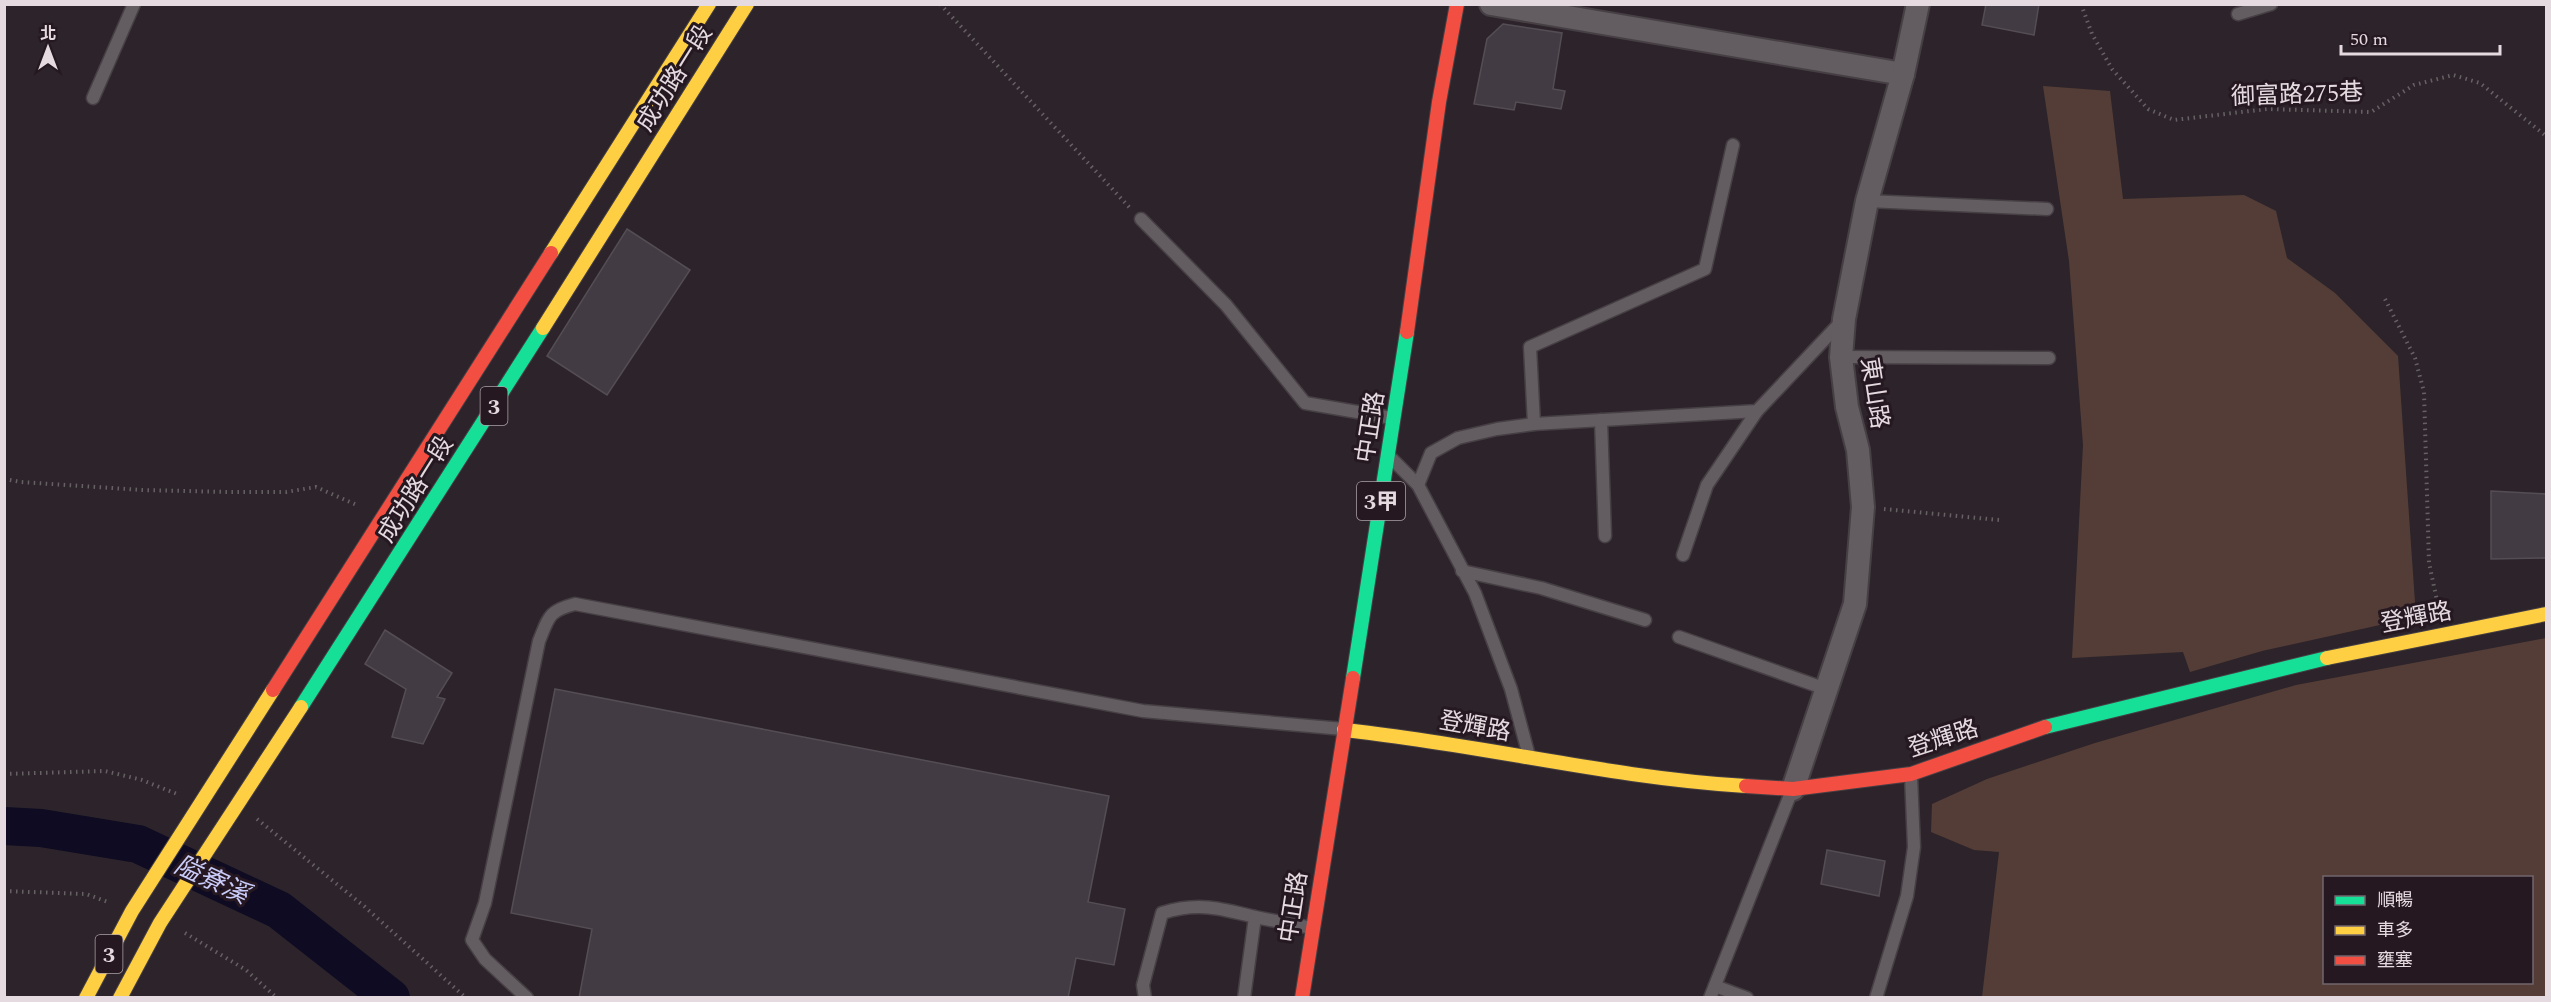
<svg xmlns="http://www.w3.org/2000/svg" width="2551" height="1002" font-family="Spectral,'Noto Sans TC',serif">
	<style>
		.green { fill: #543d37; fill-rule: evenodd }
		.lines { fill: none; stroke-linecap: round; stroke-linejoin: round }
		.river { stroke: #0e0b23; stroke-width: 38 }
		.building { fill: #433b43; stroke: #544e54; stroke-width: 1.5 }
		.lane-casing { stroke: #463f44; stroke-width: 15 }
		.street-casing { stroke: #463f44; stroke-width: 26 }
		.fast-casing { stroke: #463f44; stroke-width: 16 }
		.slow-casing { stroke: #463f44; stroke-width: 16 }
		.jam-casing { stroke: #463f44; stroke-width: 16 }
		.path { stroke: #676165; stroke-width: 4; stroke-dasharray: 1.5 4.5; stroke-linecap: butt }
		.lane { stroke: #635c61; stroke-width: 12 }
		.street { stroke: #635c61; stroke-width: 22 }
		.fast { stroke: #16e098; stroke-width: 14 }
		.slow { stroke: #ffcf43; stroke-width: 14 }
		.jam { stroke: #f24e42; stroke-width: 14 }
		.labels { text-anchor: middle; stroke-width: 6; stroke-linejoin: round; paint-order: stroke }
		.shield { fill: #261821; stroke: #aca0a7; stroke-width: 1.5 }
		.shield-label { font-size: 22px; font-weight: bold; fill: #e5dae0 }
		.street-label { font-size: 24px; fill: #e5dae0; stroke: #261821 }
		.water-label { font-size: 26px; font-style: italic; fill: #c9cbf9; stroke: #261821 }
	</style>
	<rect width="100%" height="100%" fill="#2c242a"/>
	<!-- green -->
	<g class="green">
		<path d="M2043,86L2110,91L2123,199L2244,195L2276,211L2287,258L2335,293L2398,356L2416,617L2262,651L2190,672L2183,652L2072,658L2083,445L2069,261Z"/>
		<path d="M2546,638V997H1982L1999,852L1974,850L1931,832L1932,804L1987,779L2095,743L2296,685ZM2324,878H2532V982H2324Z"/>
	</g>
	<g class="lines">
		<!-- river -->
		<path class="river" d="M4,826L41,828L138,844L279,910L391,998"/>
	</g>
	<!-- building -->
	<g class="building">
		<path d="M1986,4H2039L2034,35L1982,25Z"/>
		<path d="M1503,24L1562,33L1553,89L1565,91L1561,109L1516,102L1514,110L1474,104L1487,39Z"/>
		<path d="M627,229L690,270L607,395L547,356Z"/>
		<path d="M2491,491L2547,494V558L2491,559Z"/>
		<path d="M385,630L452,673L437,697L445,699L423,744L392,737L406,689L365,664Z"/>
		<path d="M555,689L1109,796L1088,902L1125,909L1114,965L1076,958L1068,998H579L592,929L511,913Z"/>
		<path d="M1827,850L1885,861L1879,896L1821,884Z"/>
	</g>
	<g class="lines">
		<defs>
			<g id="lane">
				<path d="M2238,14L2271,4"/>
				<path d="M93,98L134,4"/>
				<path d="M1867,201L2047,209"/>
				<path d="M1141,219L1226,305L1305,403L1392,418"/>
				<path d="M1841,357L2049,358"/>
				<path d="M1601,420L1605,536"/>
				<path d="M1534,424L1530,347L1705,269L1733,145"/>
				<path d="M1392,459L1418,485L1475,593L1511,689L1529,756"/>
				<path d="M1418,485L1431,453L1458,438L1497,429L1534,424L1757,411L1841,322"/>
				<path d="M1683,555L1707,485L1757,411"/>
				<path d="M1462,571L1541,588L1645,620"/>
				<path d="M1679,637L1826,689"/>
				<path d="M1715,986L1747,998"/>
				<path d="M527,998L485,959L472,940L485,903L539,641C549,617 548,611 575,604L1143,711L1343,729"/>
				<path d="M1145,998L1143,985L1162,913C1197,902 1220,908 1255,917"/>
				<path d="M1244,998L1255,917L1312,928"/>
				<path d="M1710,998L1792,790"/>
				<path d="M1876,998L1907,896L1914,847L1911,776"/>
			</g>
			<g id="street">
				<path d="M1491,4L1903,74"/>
				<path d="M1793,789L1855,604L1863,507L1858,450L1847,407L1841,357L1844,319L1867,201L1903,74L1918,4"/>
			</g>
			<g id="fast">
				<path d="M1353,678L1407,332"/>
				<path d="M301,707L543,328"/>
				<path d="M2045,727L2327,658"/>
			</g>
			<g id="slow">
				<path d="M551,253L709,4"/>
				<path d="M543,328L747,4"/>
				<path d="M2327,658L2546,614"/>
				<path d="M1344,730C1479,744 1611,778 1746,786"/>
				<path d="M86,998L132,911L273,690"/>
				<path d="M120,998L160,923L301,707"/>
			</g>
			<g id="jam">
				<path d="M1407,332L1439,102L1457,4"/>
				<path d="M273,690L551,253"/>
				<path d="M1746,786L1793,789L1911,774L2045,727"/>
				<path d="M1302,998L1353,678"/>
			</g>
		</defs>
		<!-- lane casing -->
		<use href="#lane" class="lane-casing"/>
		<!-- street casing -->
		<use href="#street" class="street-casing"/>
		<!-- fast casing -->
		<use href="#fast" class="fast-casing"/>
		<!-- slow casing -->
		<use href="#slow" class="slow-casing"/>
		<!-- jam casing -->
		<use href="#jam" class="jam-casing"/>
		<!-- path -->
		<g class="path">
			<path d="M940,4L1130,208"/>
			<path d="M2081,4L2092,34L2112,69L2148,109L2174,120L2267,109L2371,112L2414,85L2453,75L2480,83L2546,136"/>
			<path d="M2385,299L2415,358L2424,392L2429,563L2439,610"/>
			<path d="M4,479L21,482L142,490L228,492H286L316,487L359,506"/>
			<path d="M1884,509L1999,520"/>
			<path d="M4,774L105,771L142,780L177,794"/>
			<path d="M257,819L365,907L466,998"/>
			<path d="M4,891L86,894L108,902"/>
			<path d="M185,933L246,970L277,998"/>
		</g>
		<!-- lane -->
		<use href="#lane" class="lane"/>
		<!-- street -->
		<use href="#street" class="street"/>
		<!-- fast -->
		<use href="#fast" class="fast"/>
		<!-- slow -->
		<use href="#slow" class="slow"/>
		<!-- jam -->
		<use href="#jam" class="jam"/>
	</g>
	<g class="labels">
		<!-- shield labels -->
		<g class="shield">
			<rect x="480.5" y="387" width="27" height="38" rx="4.5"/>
			<rect x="1357" y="482" width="48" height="38" rx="4.5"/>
			<rect x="95.5" y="935" width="27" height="38" rx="4.5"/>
		</g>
		<g class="shield-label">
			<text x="494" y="414">3</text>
			<text x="1381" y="509">3甲</text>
			<text x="109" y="962">3</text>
		</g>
		<!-- street labels -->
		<g class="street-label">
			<text transform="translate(674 78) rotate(-58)" y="8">成功路一段</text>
			<text transform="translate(2297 94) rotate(-2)" y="8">御富路275巷</text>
			<text transform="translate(1875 393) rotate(81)" y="8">東山路</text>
			<text transform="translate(1370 427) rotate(-81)" y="8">中正路</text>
			<text transform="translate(415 489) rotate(-58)" y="8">成功路一段</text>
			<text transform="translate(2416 617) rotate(-11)" y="8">登輝路</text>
			<text transform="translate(1475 726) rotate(10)" y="8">登輝路</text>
			<text transform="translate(1943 738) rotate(-18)" y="8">登輝路</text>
			<text transform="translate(1293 907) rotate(-81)" y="8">中正路</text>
		</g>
		<!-- water labels -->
		<g class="water-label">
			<text transform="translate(212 879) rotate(25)" y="9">隘寮溪</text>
		</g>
	</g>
	<!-- border -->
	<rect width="2551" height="1002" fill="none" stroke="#e5dae0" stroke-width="12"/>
	<!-- legend -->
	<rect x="2323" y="876" width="210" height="108" fill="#261821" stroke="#72666d" stroke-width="1.5"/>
	<rect x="2335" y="896" width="30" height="9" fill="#16e098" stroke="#72666d" stroke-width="1.5"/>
	<text x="2377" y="906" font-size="18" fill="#e5dae0">順暢</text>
	<rect x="2335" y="926" width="30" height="9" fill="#ffcf43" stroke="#72666d" stroke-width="1.5"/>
	<text x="2377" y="936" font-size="18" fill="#e5dae0">車多</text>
	<rect x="2335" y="956" width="30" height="9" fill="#f24e42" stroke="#72666d" stroke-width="1.5"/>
	<text x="2377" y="966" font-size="18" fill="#e5dae0">壅塞</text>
	<!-- north arrow -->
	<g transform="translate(48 48)" stroke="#261821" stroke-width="4.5" paint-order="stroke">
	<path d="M0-4.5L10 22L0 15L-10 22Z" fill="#e5dae0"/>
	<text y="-9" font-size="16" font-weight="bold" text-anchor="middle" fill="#e5dae0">北</text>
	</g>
	<!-- scale -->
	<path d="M2341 45v9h159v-9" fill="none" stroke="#e5dae0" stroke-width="3"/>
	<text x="2350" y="45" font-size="18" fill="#e5dae0" stroke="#261821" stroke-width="4.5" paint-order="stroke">50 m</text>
</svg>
